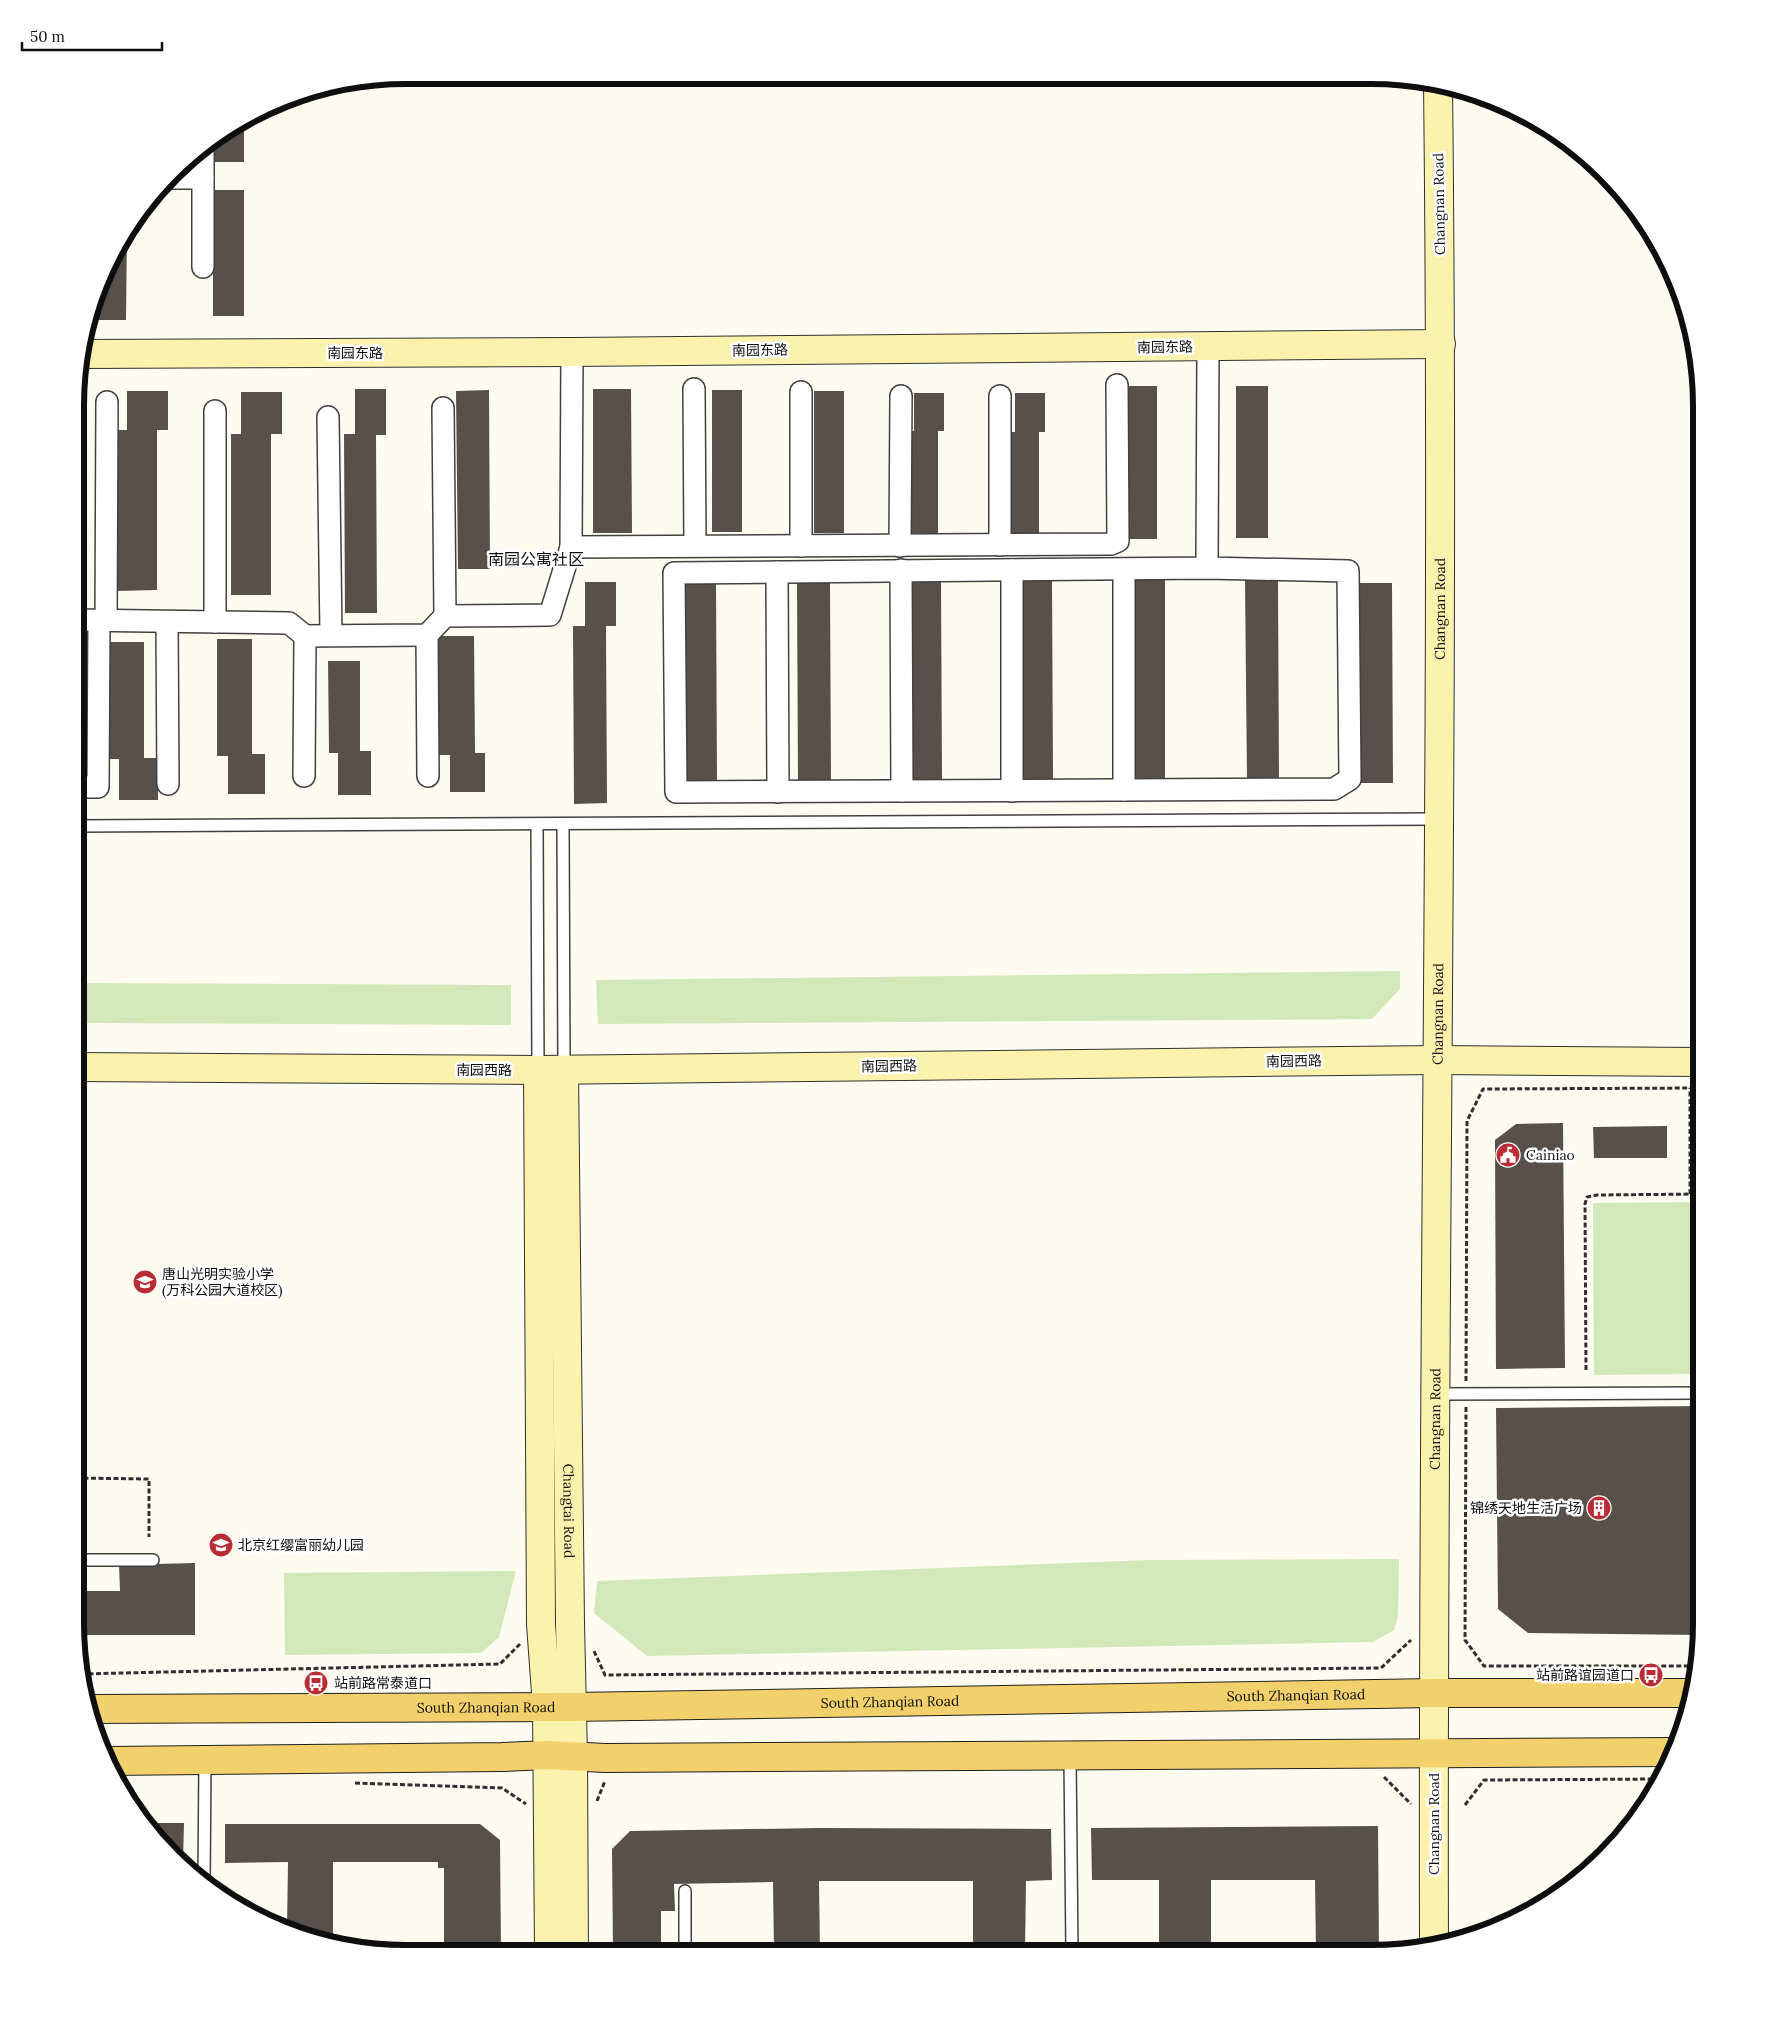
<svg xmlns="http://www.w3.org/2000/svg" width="1777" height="2029" font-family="Lora,'Noto Sans SC',serif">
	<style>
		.green { fill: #d2e8bb }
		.building { fill: #57504b }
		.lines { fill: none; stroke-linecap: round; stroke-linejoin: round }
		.lane-casing { stroke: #414141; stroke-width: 14 }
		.street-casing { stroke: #414141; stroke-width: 24 }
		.secondary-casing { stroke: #303030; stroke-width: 30 }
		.primary-casing { stroke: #1f1f1f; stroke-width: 30 }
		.path { stroke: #303030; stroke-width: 3; stroke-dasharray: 5 2.5; stroke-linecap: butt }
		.lane { stroke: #fff; stroke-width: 11 }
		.street { stroke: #fff; stroke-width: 21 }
		.secondary { stroke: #fbf2ae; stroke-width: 28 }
		.primary { stroke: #f2d16c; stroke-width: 28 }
		.labels { text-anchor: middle; stroke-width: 5; stroke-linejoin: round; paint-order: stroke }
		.street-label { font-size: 14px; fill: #0e0e0e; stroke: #fff }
		.poi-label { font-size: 14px; fill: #0e0e0e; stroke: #fff; text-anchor: start }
		.quarter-label { font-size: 16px; fill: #0e0e0e; stroke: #fff }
		.rim { fill: none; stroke: #0e0e0e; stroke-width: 6 }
	</style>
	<rect width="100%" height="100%" fill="#fefcf0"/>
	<!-- green -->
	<g class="green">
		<path d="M1400,971V989L1372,1019L598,1024L596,980Z"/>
		<path d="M77,983L511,985V1025L77,1023Z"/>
		<path d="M1701,1202V1374L1594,1375L1593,1203Z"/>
		<path d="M1399,1559L1398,1617L1394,1630L1373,1642L647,1656L594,1613L597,1581L1150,1560Z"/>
		<path d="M516,1571L499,1637L481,1653L285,1655L284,1573Z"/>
	</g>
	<!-- building -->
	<g class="building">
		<path d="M244,118V162H212V140Z"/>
		<rect x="213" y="190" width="31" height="126"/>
		<path d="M127,231L126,320H96V292L119,241Z"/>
		<rect x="1125" y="386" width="32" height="153"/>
		<rect x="1236" y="386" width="32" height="152"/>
		<path d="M355,389H386V435H376L377,613H345L344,434H355Z"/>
		<path d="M593,389H631L632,533H593Z"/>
		<path d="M489,390L490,569H458L456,391Z"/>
		<rect x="712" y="390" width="30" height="142"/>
		<path d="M127,391H168V430H157V590L116,591V430H127Z"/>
		<rect x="814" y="391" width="30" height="142"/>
		<path d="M241,392H282V434H271V595H231V434H241Z"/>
		<path d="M914,393H944V431H938V533H908V431H914Z"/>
		<path d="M1015,393H1045V432H1039V534H1009V432H1015Z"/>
		<path d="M1019,579H1052L1053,779L1020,780Z"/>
		<path d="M1132,579H1165V779H1133Z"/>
		<path d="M1278,579L1279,780H1247L1245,580Z"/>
		<path d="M908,580H941L942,780H909Z"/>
		<path d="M585,582H616V626H606L607,803L574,804L573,626H585Z"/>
		<path d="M683,582H716L717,782H684Z"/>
		<path d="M797,582H830L831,782H798Z"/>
		<path d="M1359,583H1392L1393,783H1360Z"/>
		<path d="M438,636H474L475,753H485V792H450V755H439Z"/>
		<path d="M217,639H252V754H265V794H228V756H217Z"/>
		<path d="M108,642H144V758H158V800H119V759H108Z"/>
		<path d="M328,661H360V751H371V795H338V753H329Z"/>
		<path d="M1563,1123L1565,1368L1496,1369L1495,1140L1516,1124Z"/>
		<path d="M1667,1126V1158H1594L1593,1127Z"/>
		<path d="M1701,1406V1635L1528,1633L1498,1609L1496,1408Z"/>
		<path d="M195,1563V1635H76V1591H120L119,1565Z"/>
		<path d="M145,1823H184L183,1862H179Z"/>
		<path d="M225,1824H480L500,1840L501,1953H444V1868H438V1862H333V1945L320,1943L287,1929L288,1862L225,1863Z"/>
		<path d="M1378,1826L1379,1953H1316L1315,1880H1211V1953H1159V1880H1092L1091,1828Z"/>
		<path d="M818,1828L1051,1829L1052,1880L1026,1881L1025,1953H973V1881H819L820,1953H774L773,1882L674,1884L675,1911H661V1953H613L612,1849L630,1831Z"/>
	</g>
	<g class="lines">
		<defs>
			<g id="lane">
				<path d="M537,824L538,1070"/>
				<path d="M563,824L564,1070"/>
				<path d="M77,826L1439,819"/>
				<path d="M1436,1394L1701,1393"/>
				<path d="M76,1560H153"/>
				<path d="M1070,1756L1072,1953"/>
				<path d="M204,1884L205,1760"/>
				<path d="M685,1891V1953"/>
			</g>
			<g id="street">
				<path d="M203,146V267"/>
				<path d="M170,178H203"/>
				<path d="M694,389L695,546"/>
				<path d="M801,392V546"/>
				<path d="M1000,396V545"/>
				<path d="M443,408L445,616"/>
				<path d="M215,411V622"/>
				<path d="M328,417L331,635"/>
				<path d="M900,546L901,396"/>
				<path d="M571,547L572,352"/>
				<path d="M1207,568L1348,571L1350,779L1334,789L676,792L674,573L1207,568L1208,346"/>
				<path d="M901,570L902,791"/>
				<path d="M1012,570V791"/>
				<path d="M777,572L778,792"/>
				<path d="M77,620L289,623L305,636L304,776"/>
				<path d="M106,621L107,402"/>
				<path d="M167,622L168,784"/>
				<path d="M427,635L428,776"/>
				<path d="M305,636L427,635L445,616L550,615L571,547L1111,544L1118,541L1117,385"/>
				<path d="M77,787H98L99,621"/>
				<path d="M1124,790V569"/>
			</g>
			<g id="secondary">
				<path d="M80,354L572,352L1441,344"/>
				<path d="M77,1067L538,1070L1438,1060L1701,1062"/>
				<path d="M538,1070L541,1624L547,1707L549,1953"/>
				<path id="s1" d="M564,1070L570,1623L573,1756L574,1953"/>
				<path id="s2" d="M1434,1945C1432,1325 1445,704 1438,83"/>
			</g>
			<g id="primary">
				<path id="s3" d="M88,1709L572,1707L1434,1693H1693"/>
				<path d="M108,1761L502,1757L548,1755L605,1758L1673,1752"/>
			</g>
		</defs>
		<!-- lane casing -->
		<use href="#lane" class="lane-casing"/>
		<!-- street casing -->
		<use href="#street" class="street-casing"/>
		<!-- secondary casing -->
		<use href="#secondary" class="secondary-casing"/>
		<!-- primary casing -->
		<use href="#primary" class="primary-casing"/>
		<!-- path -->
		<g class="path">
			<path d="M1690,1194V1088"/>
			<path d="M1586,1370L1585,1204L1587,1197L1597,1195L1701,1194"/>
			<path d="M1466,1381L1467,1121L1483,1089L1701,1088"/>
			<path d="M1466,1407L1465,1640L1484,1666H1698"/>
			<path d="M76,1478L149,1479V1537"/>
			<path d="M594,1651L605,1675L1381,1668L1411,1640"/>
			<path d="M81,1674L500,1664L520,1644"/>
			<path d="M1384,1777L1411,1804"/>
			<path d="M355,1783L502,1788L526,1804"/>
			<path d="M597,1801L605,1781"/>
			<path d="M1465,1805L1484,1780L1662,1779"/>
		</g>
		<!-- lane -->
		<use href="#lane" class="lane"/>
		<!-- street -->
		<use href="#street" class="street"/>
		<!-- secondary -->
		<use href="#secondary" class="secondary"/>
		<!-- primary -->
		<use href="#primary" class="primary"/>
	</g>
	<!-- icons -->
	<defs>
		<symbol id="civic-disc" viewBox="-11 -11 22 22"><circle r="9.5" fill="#b92c33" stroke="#fff"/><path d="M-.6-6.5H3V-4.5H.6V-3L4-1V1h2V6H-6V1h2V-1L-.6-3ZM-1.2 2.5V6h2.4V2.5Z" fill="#fff"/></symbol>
		<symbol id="school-disc" viewBox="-11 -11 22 22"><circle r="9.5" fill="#b92c33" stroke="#fff"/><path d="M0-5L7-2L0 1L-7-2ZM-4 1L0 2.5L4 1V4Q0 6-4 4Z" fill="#fff"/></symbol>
		<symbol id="building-disc" viewBox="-11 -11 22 22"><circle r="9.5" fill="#b92c33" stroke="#fff"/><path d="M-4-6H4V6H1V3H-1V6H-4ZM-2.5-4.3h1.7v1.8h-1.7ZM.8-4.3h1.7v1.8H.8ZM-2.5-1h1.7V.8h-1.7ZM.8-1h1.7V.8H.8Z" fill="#fff"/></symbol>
		<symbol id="bus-disc" viewBox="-11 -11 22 22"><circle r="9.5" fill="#b92c33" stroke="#fff"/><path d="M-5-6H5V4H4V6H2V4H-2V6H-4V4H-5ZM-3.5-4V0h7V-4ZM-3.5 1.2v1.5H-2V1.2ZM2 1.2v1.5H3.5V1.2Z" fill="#fff"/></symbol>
	</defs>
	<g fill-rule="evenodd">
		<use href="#civic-disc" x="1494" y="1141" width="28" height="28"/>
		<use href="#school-disc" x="131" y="1268" width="28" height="28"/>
		<use href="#building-disc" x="1585" y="1494" width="28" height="28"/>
		<use href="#school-disc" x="207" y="1531" width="28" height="28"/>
		<use href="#bus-disc" x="1637" y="1661" width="28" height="28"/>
		<use href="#bus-disc" x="302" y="1669" width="28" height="28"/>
	</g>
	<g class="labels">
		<!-- street labels -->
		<g class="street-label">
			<text transform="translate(1439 204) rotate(-91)" y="5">Changnan Road</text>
			<text transform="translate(1165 347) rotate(-1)" y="5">南园东路</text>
			<text transform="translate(760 350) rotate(-1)" y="5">南园东路</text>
			<text x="355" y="358">南园东路</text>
			<text dy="5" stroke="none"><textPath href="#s2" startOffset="1336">Changnan Road</textPath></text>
			<text dy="5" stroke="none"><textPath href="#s2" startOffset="931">Changnan Road</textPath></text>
			<text transform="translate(1294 1061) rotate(-1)" y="5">南园西路</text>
			<text transform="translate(889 1066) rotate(-1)" y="5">南园西路</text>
			<text x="484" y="1075">南园西路</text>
			<text dy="5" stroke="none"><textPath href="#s2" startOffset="526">Changnan Road</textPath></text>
			<text dy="5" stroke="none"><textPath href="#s1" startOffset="441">Changtai Road</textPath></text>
			<text dy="5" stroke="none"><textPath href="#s3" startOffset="1208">South Zhanqian Road</textPath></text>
			<text dy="5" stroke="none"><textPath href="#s3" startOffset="802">South Zhanqian Road</textPath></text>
			<text dy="5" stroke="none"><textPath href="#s3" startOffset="398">South Zhanqian Road</textPath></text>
			<text transform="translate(1434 1824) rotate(-90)" y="5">Changnan Road</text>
		</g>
		<!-- poi labels -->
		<g class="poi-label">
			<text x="1526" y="1160">Cainiao</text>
			<text x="162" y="1279">唐山光明实验小学<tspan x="162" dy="16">(万科公园大道校区)</tspan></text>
			<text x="1582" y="1513" text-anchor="end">锦绣天地生活广场</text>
			<text x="238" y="1550">北京红缨富丽幼儿园</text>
			<text x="1634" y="1680" text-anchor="end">站前路谊园道口</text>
			<text x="334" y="1688">站前路常泰道口</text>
		</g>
		<!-- quarter labels -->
		<g class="quarter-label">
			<text x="536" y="565">南园公寓社区</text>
		</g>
	</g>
	<!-- crop -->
	<path d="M0 0H1777V2029H0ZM406 84H1371A322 322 0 0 1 1693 406V1623A322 322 0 0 1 1371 1945H406A322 322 0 0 1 84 1623V406A322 322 0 0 1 406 84Z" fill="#fff" fill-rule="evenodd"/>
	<path class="rim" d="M406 84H1371A322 322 0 0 1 1693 406V1623A322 322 0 0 1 1371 1945H406A322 322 0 0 1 84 1623V406A322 322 0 0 1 406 84Z"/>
	<!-- scale -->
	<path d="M22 42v8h140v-8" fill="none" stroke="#0e0e0e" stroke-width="2.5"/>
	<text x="30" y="42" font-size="15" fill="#0e0e0e" stroke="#ffffff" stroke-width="4" paint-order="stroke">50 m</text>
</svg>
